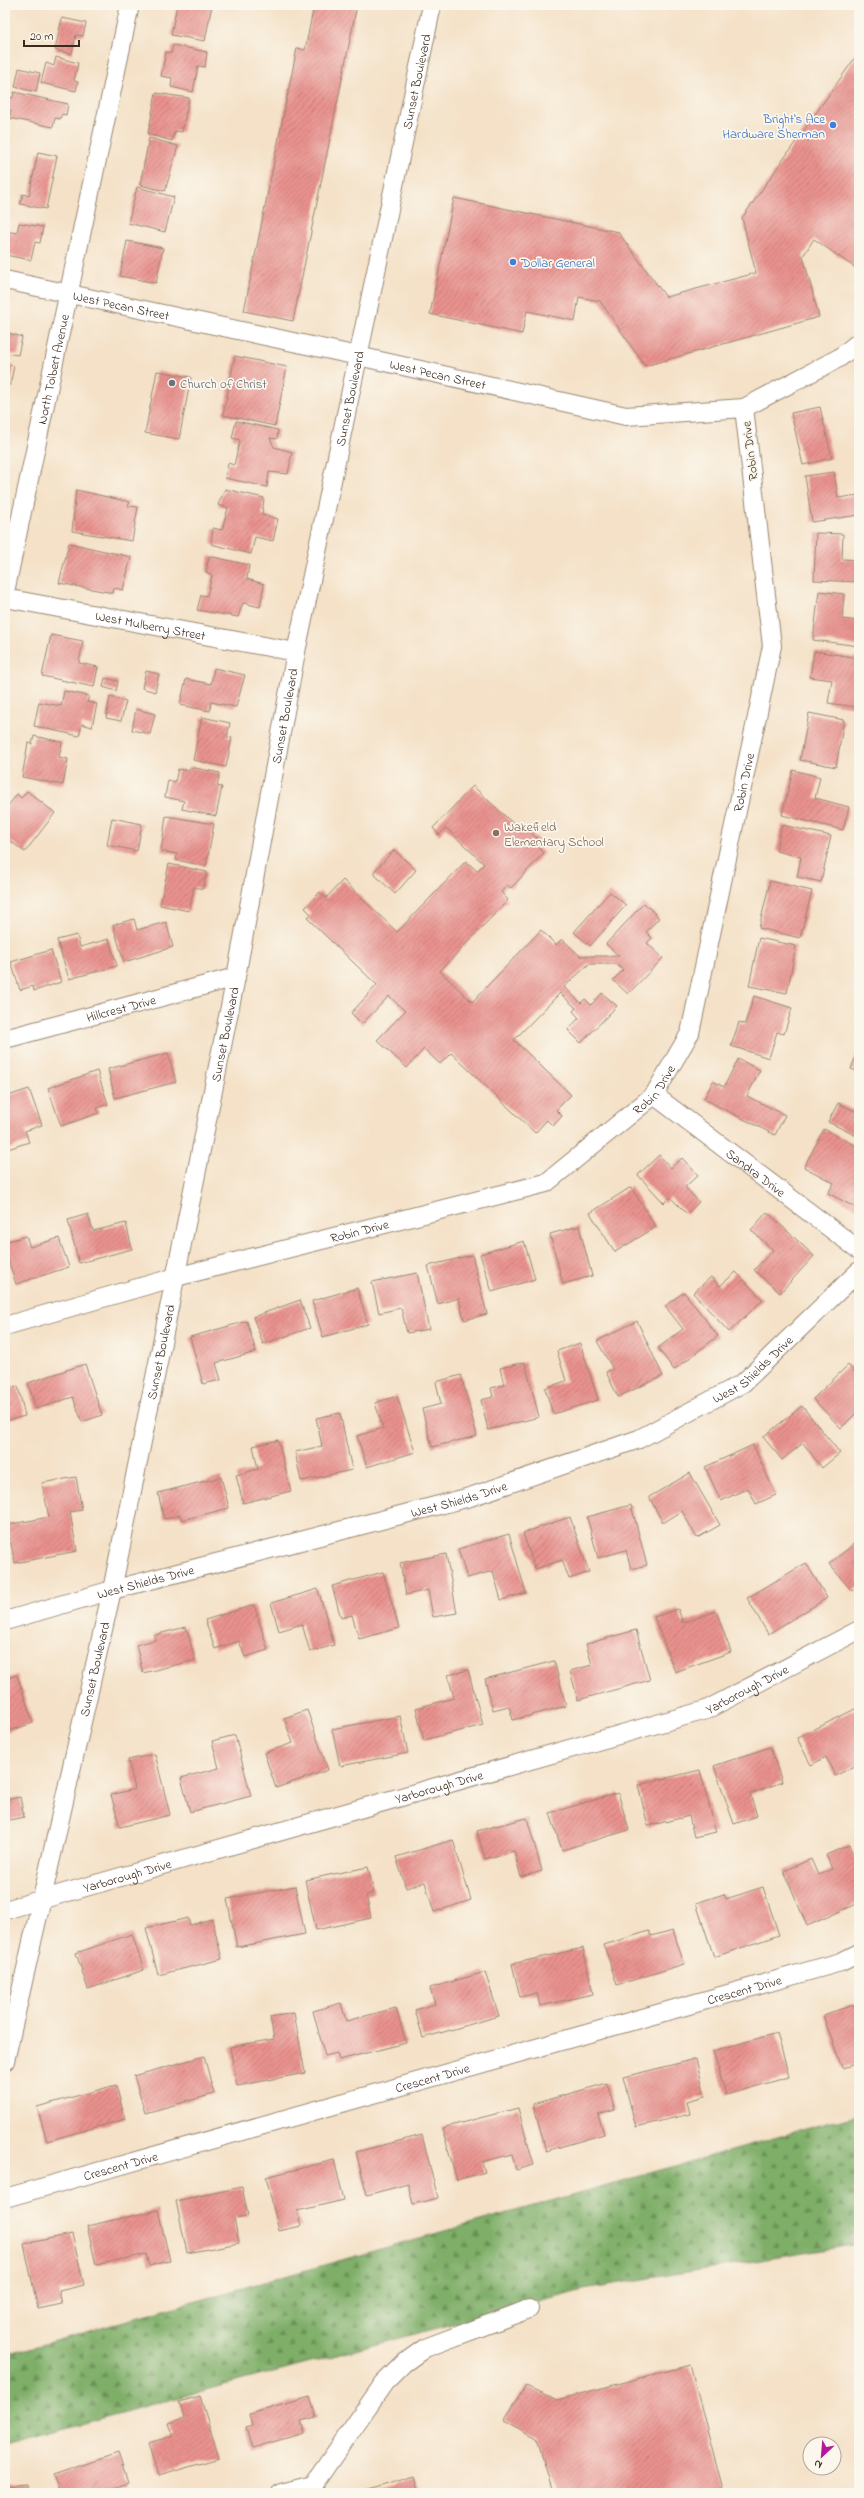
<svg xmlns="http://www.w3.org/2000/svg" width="864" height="2498" font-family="'Indie Flower',sans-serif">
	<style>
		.forest { fill: url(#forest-firs); stroke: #5c6c43 }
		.building { fill: url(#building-hatch) }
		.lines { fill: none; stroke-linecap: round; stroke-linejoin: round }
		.street-casing { stroke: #988672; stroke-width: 20 }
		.street { stroke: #fff; stroke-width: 18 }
		.shop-dot { fill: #3f7fe0; stroke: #fbf7ec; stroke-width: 1.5 }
		.worship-dot { fill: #6b7280; stroke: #fbf7ec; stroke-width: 1.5 }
		.education-dot { fill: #8d6e63; stroke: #fbf7ec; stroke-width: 1.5 }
		.labels { text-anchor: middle; stroke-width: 3.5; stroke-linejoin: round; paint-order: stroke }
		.street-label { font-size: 13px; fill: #3b2a1e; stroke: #fbf7ec }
		.shop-label { font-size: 13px; fill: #366cbe; stroke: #fbf7ec; text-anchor: end }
		.worship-label { font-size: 13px; fill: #5b616d; stroke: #fbf7ec; text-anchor: start }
		.education-label { font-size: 13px; fill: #785e54; stroke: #fbf7ec; text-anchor: start }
	</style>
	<defs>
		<pattern id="forest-firs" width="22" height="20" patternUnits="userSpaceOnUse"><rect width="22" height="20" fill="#7eae68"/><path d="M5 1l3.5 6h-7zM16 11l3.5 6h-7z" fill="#688e55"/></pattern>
		<pattern id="building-hatch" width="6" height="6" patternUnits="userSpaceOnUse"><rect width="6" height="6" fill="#e9928e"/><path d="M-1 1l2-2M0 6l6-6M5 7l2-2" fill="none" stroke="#be7773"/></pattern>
	</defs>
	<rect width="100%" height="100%" fill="#fbf7ec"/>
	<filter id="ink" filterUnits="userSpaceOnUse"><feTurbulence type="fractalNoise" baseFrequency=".025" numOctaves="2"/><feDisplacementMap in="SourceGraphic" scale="8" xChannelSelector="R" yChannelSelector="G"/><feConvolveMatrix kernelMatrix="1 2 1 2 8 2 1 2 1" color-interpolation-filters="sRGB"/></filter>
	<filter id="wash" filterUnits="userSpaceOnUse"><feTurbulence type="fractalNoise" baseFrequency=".012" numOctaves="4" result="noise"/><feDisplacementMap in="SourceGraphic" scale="16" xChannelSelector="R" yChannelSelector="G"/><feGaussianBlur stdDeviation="0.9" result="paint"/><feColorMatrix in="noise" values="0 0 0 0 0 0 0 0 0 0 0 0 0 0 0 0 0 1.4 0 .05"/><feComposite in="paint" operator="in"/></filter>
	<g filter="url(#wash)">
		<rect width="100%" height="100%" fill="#f4e1c7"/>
		<!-- forest -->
		<path class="forest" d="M859,2114V2244L583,2289L5,2444V2355Z"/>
		<g id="blocks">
			<!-- building -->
			<g class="building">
				<path d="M177,5H212L205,41L171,35Z"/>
				<path d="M314,5H357L293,321L244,311L297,48L305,50Z"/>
				<path d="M62,18L86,23L83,36L76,35L72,54L55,50Z"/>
				<path d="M173,45L207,52L205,67L198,66L193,92L171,87L172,78L161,76L166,52L171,53Z"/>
				<path d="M859,52V259L854,267L814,239L803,256L819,317L645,366L600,301L579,297L575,321L527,311L522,334L430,314L454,198L618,232L666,297L756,273L742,218Z"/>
				<path d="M56,57L78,63L74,81L78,82L76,91L41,83L46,63L54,66Z"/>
				<path d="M19,68L40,73L36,92L15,87Z"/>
				<path d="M14,92L68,104L66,115L62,114L60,119L55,118L53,127L9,118L11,110L5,108V96L13,98Z"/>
				<path d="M156,93L189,98L182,132L175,131L172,141L148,134Z"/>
				<path d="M149,138L178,146L165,191L140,185Z"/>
				<path d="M38,152L57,156L46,209L20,204L23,194L29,196Z"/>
				<path d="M137,187L174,197L165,232L128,223Z"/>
				<path d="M19,223L43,227L40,243L35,242L31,260L5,255V231L17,233Z"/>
				<path d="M127,241L163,248L156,283L120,276Z"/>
				<path d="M5,332L22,337L18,355L5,353Z"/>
				<path d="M235,356L287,367L275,426L223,415Z"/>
				<path d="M5,363L14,366L10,385L5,384Z"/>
				<path d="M157,371L191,377L179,439L145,433Z"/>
				<path d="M820,407L832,458L803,465L791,413Z"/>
				<path d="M236,421L278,430L277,439L270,438L274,447L292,452L288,474L269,472L267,487L225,478L228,463L234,465L240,440L232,438Z"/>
				<path d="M834,472L838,498L859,495V515L812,522L805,476Z"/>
				<path d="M225,489L264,498L262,515L278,519L273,541L255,537L251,554L211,544L213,528L222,530L228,508L218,505Z"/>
				<path d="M76,490L130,502L128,506L138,507L132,541L72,531Z"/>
				<path d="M816,533L843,534L842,559L859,560V582L814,580Z"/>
				<path d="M69,543L131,557L123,590L114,588L113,593L59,583Z"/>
				<path d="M209,556L249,565L247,579L264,584L260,607L243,603L238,617L197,610L201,595L207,596L212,575L206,572Z"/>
				<path d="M819,591L844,594L842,619L859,621V646L813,640Z"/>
				<path d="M51,635L83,641L79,663L98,667L94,687L42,676Z"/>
				<path d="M814,651L859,658V689L856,707L828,703L832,680L810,677Z"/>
				<path d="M214,668L245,675L236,707L211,702L210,711L180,705L186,679L211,684Z"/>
				<path d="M146,671L159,674L155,692L142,688Z"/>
				<path d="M105,678L118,681L116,691L103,687Z"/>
				<path d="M64,691L89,696L87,702L97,704L92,727L82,724L79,736L34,726L39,702L61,706Z"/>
				<path d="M110,697L126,701L121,721L106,718Z"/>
				<path d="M136,709L155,714L150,734L132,730Z"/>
				<path d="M809,713L844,720L836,767L800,760Z"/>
				<path d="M202,717L230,723L227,737L232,738L226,767L193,760Z"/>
				<path d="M34,736L62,742L59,757L68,759L63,785L22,777L28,743L32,744Z"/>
				<path d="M190,767L220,773L217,786L222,787L216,816L182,809L184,801L165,797L168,780L175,782L178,769L189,771Z"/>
				<path d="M793,770L820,777L815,798L849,807L843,830L782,815Z"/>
				<path d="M473,786L522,832L526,828L541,842L537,846L544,853L511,888L507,885L501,892L508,900L440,971L472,1002L541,930L556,945L562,939L580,956H619L606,944L644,903L659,918L646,932L652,938L647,943L663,958L628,994L613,980L623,970L616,964H589L564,987L581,1003L585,999L591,1005L602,993L617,1006L581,1043L568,1030L579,1018L573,1011L576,1008L560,993L514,1040L571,1095L556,1110L562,1116L553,1126L547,1120L535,1133L451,1053L440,1064L424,1049L407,1068L377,1040L405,1011L389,996L362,1024L351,1013L377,985L307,918L311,914L305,908L320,892L326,898L343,880L397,932L466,861L477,871L484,864L446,828L439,835L433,828Z"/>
				<path d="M27,791L55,813L25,852L5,837V810L17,794L21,798Z"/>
				<path d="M166,816L214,824L206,866L176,860L177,854L161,851Z"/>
				<path d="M112,818L142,824L137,851L107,845Z"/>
				<path d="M782,825L831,836L821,882L797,877L801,857L776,851Z"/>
				<path d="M394,850L416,870L395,894L373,873Z"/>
				<path d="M169,864L207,872L203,889L194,887L189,911L160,905Z"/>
				<path d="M770,881L812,891L800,938L759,928Z"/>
				<path d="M610,892L626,905L590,946L574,932Z"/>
				<path d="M134,919L137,930L166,922L173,947L124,962L113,925Z"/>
				<path d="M77,935L80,947L109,939L117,966L69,979L57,940Z"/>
				<path d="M759,938L796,946L787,993L749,986Z"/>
				<path d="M51,950L61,982L34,991L33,986L20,990L11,962Z"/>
				<path d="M754,996L792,1008L784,1034L777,1032L769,1058L731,1046L739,1022L745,1024Z"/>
				<path d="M859,1047V1072L851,1069Z"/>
				<path d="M168,1053L176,1082L115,1098L108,1069Z"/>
				<path d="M738,1059L760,1070L747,1096L785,1115L775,1135L704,1099L713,1081L724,1087Z"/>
				<path d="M97,1071L108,1104L97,1108L99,1113L61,1126L48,1088Z"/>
				<path d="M29,1089L42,1125L25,1131L29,1142L5,1150V1097Z"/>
				<path d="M838,1103L859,1113V1137L828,1122Z"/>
				<path d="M824,1129L859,1147V1202L856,1208L828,1193L834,1183L804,1167Z"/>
				<path d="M659,1155L671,1168L682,1158L698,1175L685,1187L699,1202L687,1214L670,1197L664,1203L638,1175Z"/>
				<path d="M631,1187L656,1227L615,1252L590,1213Z"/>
				<path d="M767,1212L814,1256L780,1293L754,1270L773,1250L751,1230Z"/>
				<path d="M88,1214L93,1231L126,1223L132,1249L79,1263L68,1220Z"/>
				<path d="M579,1226L592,1276L563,1284L550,1234Z"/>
				<path d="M26,1236L30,1247L59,1238L69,1267L16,1284L5,1250V1242Z"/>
				<path d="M524,1241L535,1279L492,1292L480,1254Z"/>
				<path d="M472,1255L487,1314L464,1320L459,1298L438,1304L428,1266Z"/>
				<path d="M736,1272L763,1300L729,1332L693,1293L711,1277L720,1286Z"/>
				<path d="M417,1273L429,1329L407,1333L401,1308L379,1313L372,1282Z"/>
				<path d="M357,1288L368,1324L323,1337L312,1301Z"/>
				<path d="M684,1292L718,1336L674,1370L658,1348L683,1329L665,1306Z"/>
				<path d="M300,1300L310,1328L263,1344L253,1317Z"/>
				<path d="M247,1321L256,1352L216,1363L221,1380L203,1384L190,1337Z"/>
				<path d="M637,1321L663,1376L618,1397L606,1372L613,1369L597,1341Z"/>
				<path d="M580,1343L598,1400L553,1414L545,1388L566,1381L557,1351Z"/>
				<path d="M525,1362L539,1417L488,1430L481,1400L493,1397L491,1388L504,1385L500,1368Z"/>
				<path d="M85,1364L102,1415L82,1422L73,1397L36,1409L28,1383Z"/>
				<path d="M848,1365L859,1376V1410L841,1428L813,1399Z"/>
				<path d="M461,1375L477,1436L432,1447L422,1409L441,1404L436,1382Z"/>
				<path d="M18,1386L25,1416L5,1421V1389Z"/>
				<path d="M397,1396L415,1452L367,1467L357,1436L383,1428L375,1403Z"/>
				<path d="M802,1406L840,1453L822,1468L803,1443L782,1460L763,1437Z"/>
				<path d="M340,1413L352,1470L301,1481L295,1452L322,1446L316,1418Z"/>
				<path d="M278,1440L291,1491L243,1503L236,1475L258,1469L253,1446Z"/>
				<path d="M753,1445L776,1495L756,1504L748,1488L721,1501L705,1467Z"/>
				<path d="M690,1473L720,1525L697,1538L682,1511L663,1523L649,1497Z"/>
				<path d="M76,1477L82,1510L70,1512L77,1551L15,1563L7,1525L49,1517L42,1483Z"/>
				<path d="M221,1477L229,1508L182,1520L180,1515L164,1519L158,1493Z"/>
				<path d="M631,1505L647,1565L631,1569L626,1550L598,1558L587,1517Z"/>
				<path d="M570,1517L589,1572L569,1579L562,1560L535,1569L523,1533Z"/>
				<path d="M509,1534L526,1593L501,1600L493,1571L467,1578L458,1549Z"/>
				<path d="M859,1540V1585L852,1591L829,1564Z"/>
				<path d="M446,1554L457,1613L433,1617L428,1590L406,1595L400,1563Z"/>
				<path d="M806,1563L827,1598L768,1634L747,1598Z"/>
				<path d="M383,1572L399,1628L359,1639L352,1615L341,1618L332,1586Z"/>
				<path d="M318,1589L334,1645L310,1652L302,1624L279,1631L271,1603Z"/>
				<path d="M254,1605L268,1650L245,1657L239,1641L215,1649L205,1620Z"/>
				<path d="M678,1609L683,1623L716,1611L731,1652L675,1672L654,1617Z"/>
				<path d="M186,1627L195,1660L143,1673L136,1645L155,1640L154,1635Z"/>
				<path d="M636,1630L650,1680L578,1700L570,1671L592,1665L586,1644Z"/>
				<path d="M554,1661L566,1706L513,1720L509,1706L493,1710L485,1679Z"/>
				<path d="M468,1670L483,1725L424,1740L416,1708L454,1698L448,1675Z"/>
				<path d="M17,1675L33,1723L5,1732V1679Z"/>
				<path d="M859,1707V1764L835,1776L826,1757L811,1765L797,1738Z"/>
				<path d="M307,1710L328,1770L276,1788L264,1753L293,1743L284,1718Z"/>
				<path d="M400,1716L408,1753L340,1766L332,1729Z"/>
				<path d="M235,1735L251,1796L190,1812L181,1778L219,1768L212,1741Z"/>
				<path d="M770,1747L782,1782L750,1794L757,1816L734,1824L714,1766Z"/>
				<path d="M155,1754L170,1815L120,1827L111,1795L135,1789L128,1760Z"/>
				<path d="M700,1770L716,1832L694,1837L689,1816L648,1826L638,1785Z"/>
				<path d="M618,1793L629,1830L562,1850L550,1813Z"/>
				<path d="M20,1797L24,1817L5,1821V1800Z"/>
				<path d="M527,1818L542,1871L521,1877L514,1851L485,1859L477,1831Z"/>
				<path d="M453,1840L471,1900L434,1912L425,1882L406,1888L396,1857Z"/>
				<path d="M849,1845L859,1867V1903L807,1926L784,1871L811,1859L818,1875L832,1869L826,1855Z"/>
				<path d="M368,1867L374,1893L366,1895L371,1918L316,1930L305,1880Z"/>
				<path d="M295,1886L305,1934L237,1947L227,1899Z"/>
				<path d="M763,1887L779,1935L714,1957L696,1903L724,1894L726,1899Z"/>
				<path d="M188,1918L190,1925L212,1919L222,1959L158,1975L146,1928Z"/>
				<path d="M673,1930L684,1964L617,1985L604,1945L649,1931L651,1936Z"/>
				<path d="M132,1934L144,1970L88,1989L76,1953Z"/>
				<path d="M583,1948L593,1994L540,2006L537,1993L520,1997L512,1964Z"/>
				<path d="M485,1972L499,2016L423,2038L415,2010L435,2004L430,1988Z"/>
				<path d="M341,2003L346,2021L396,2008L406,2043L339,2060L337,2053L325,2056L313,2011Z"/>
				<path d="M859,2003V2063L842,2068L823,2015Z"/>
				<path d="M294,2013L305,2073L237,2086L230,2047L274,2039L270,2017Z"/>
				<path d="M777,2033L789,2077L726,2095L713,2051Z"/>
				<path d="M204,2056L214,2094L145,2113L134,2076Z"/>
				<path d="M696,2059L705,2096L687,2101L690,2114L636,2127L623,2077Z"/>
				<path d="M607,2083L615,2110L598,2115L604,2134L546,2151L533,2104Z"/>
				<path d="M116,2085L125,2119L47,2141L37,2107Z"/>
				<path d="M518,2108L534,2165L516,2170L512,2154L482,2162L485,2172L457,2180L442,2128Z"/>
				<path d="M422,2135L438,2198L413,2204L408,2184L367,2195L356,2152Z"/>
				<path d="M334,2160L344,2200L297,2211L301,2226L279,2231L266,2177Z"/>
				<path d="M242,2187L248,2216L234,2218L239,2243L187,2253L176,2201Z"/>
				<path d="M158,2210L170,2261L149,2266L146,2254L96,2265L87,2226Z"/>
				<path d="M72,2234L84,2285L59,2291L62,2304L38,2309L24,2244Z"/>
				<path d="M690,2365L724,2493H553L537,2438L504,2420L526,2386L557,2400Z"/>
				<path d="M200,2396L219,2458L158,2476L148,2443L173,2436L169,2423L184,2418L179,2402Z"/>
				<path d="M310,2397L316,2417L301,2421L304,2433L252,2448L246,2427L253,2425L250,2414Z"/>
				<path d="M118,2453L128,2483L99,2493H60L53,2475Z"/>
				<path d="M415,2476L420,2493H364V2491Z"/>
				<path d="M27,2484L28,2493H5V2486Z"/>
			</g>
		</g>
	</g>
	<g filter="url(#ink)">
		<use href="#blocks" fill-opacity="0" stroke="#988672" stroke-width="1"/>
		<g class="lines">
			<defs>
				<g id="street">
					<path id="s1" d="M5,280L358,356L626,416L744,408L839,358L859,342"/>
					<path id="s2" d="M5,592L130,5"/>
					<path id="s3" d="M5,598L296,652"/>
					<path id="s4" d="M5,1039L236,977"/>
					<path id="s5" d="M654,1095L859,1250"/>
					<path id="s6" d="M5,1326L176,1277L546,1183L654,1095L690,1033L772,646L744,408"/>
					<path id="s7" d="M5,1621L112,1590L470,1497L639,1439L743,1383L859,1271"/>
					<path id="s8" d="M5,1910L706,1710L859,1630"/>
					<path id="s9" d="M5,2061L112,1590L236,977L296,652L432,5"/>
					<path id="s10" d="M5,2198L841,1962L859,1953"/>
					<path d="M313,2485L384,2383L404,2363L425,2348L529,2309"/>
					<path d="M281,2493L313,2485"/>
				</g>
			</defs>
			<!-- street casing -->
			<use href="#street" class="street-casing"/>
			<!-- street -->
			<use href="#street" class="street"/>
		</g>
	</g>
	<!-- markers -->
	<g class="shop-dot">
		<circle cx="833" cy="125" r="4"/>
		<circle cx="513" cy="262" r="4"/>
	</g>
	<circle class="worship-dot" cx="172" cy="383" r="4"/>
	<circle class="education-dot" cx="496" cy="833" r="4"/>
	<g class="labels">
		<!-- street labels -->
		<g class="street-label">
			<text dy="5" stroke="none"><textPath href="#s9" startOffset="2022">Sunset Boulevard</textPath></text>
			<text dy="5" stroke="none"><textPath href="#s1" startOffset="119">West Pecan Street</textPath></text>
			<text dy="5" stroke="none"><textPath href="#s2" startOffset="228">North Tolbert Avenue</textPath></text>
			<text dy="5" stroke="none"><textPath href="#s1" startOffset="443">West Pecan Street</textPath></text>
			<text dy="5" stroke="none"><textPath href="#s9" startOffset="1698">Sunset Boulevard</textPath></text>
			<text transform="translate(749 451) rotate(-97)" y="5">Robin Drive</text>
			<text dy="5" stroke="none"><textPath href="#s3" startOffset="148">West Mulberry Street</textPath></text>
			<text dy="5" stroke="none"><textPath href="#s9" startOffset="1374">Sunset Boulevard</textPath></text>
			<text dy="5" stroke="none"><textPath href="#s6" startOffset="1027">Robin Drive</textPath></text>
			<text dy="5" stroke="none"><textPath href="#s4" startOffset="120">Hillcrest Drive</textPath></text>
			<text dy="5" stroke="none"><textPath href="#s9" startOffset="1050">Sunset Boulevard</textPath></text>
			<text dy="5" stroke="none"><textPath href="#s6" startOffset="703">Robin Drive</textPath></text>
			<text dy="5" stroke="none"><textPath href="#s5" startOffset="128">Sandra Drive</textPath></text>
			<text dy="5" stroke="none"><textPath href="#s6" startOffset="367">Robin Drive</textPath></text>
			<text dy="5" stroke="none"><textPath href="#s9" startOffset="726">Sunset Boulevard</textPath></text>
			<text dy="5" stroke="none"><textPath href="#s7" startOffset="794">West Shields Drive</textPath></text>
			<text dy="5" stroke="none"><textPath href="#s7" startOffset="470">West Shields Drive</textPath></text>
			<text dy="5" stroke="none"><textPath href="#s7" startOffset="146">West Shields Drive</textPath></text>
			<text dy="5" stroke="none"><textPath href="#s9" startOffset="402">Sunset Boulevard</textPath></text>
			<text dy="5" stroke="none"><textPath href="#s8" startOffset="775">Yarborough Drive</textPath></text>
			<text dy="5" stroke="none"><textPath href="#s8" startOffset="451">Yarborough Drive</textPath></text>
			<text dy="5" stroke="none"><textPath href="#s8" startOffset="127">Yarborough Drive</textPath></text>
			<text dy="5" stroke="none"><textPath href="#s10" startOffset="768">Crescent Drive</textPath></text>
			<text dy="5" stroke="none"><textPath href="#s10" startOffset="444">Crescent Drive</textPath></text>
			<text dy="5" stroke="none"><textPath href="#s10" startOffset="120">Crescent Drive</textPath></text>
		</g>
		<!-- shop labels -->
		<g class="shop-label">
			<text x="825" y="123">Bright's Ace<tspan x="825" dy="15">Hardware Sherman</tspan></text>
			<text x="521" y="267" text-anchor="start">Dollar General</text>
		</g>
		<!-- worship labels -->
		<g class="worship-label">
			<text x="180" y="388">Church of Christ</text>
		</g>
		<!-- education labels -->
		<g class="education-label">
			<text x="504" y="831">Wakefield<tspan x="504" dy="15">Elementary School</tspan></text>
		</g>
	</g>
	<!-- margin -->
	<rect width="864" height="2498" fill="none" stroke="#fbf7ec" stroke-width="20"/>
	<!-- north arrow -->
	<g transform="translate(822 2456) rotate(206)"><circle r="19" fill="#fbf7ec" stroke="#aea59a"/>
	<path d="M0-3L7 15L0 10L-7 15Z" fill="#b5179e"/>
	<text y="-6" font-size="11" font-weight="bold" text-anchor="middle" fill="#3b2a1e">N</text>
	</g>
	<!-- scale -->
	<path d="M24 40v6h55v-6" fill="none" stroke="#3b2a1e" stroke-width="2"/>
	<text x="30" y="40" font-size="12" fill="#3b2a1e" stroke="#fbf7ec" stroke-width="3" paint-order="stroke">20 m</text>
</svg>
